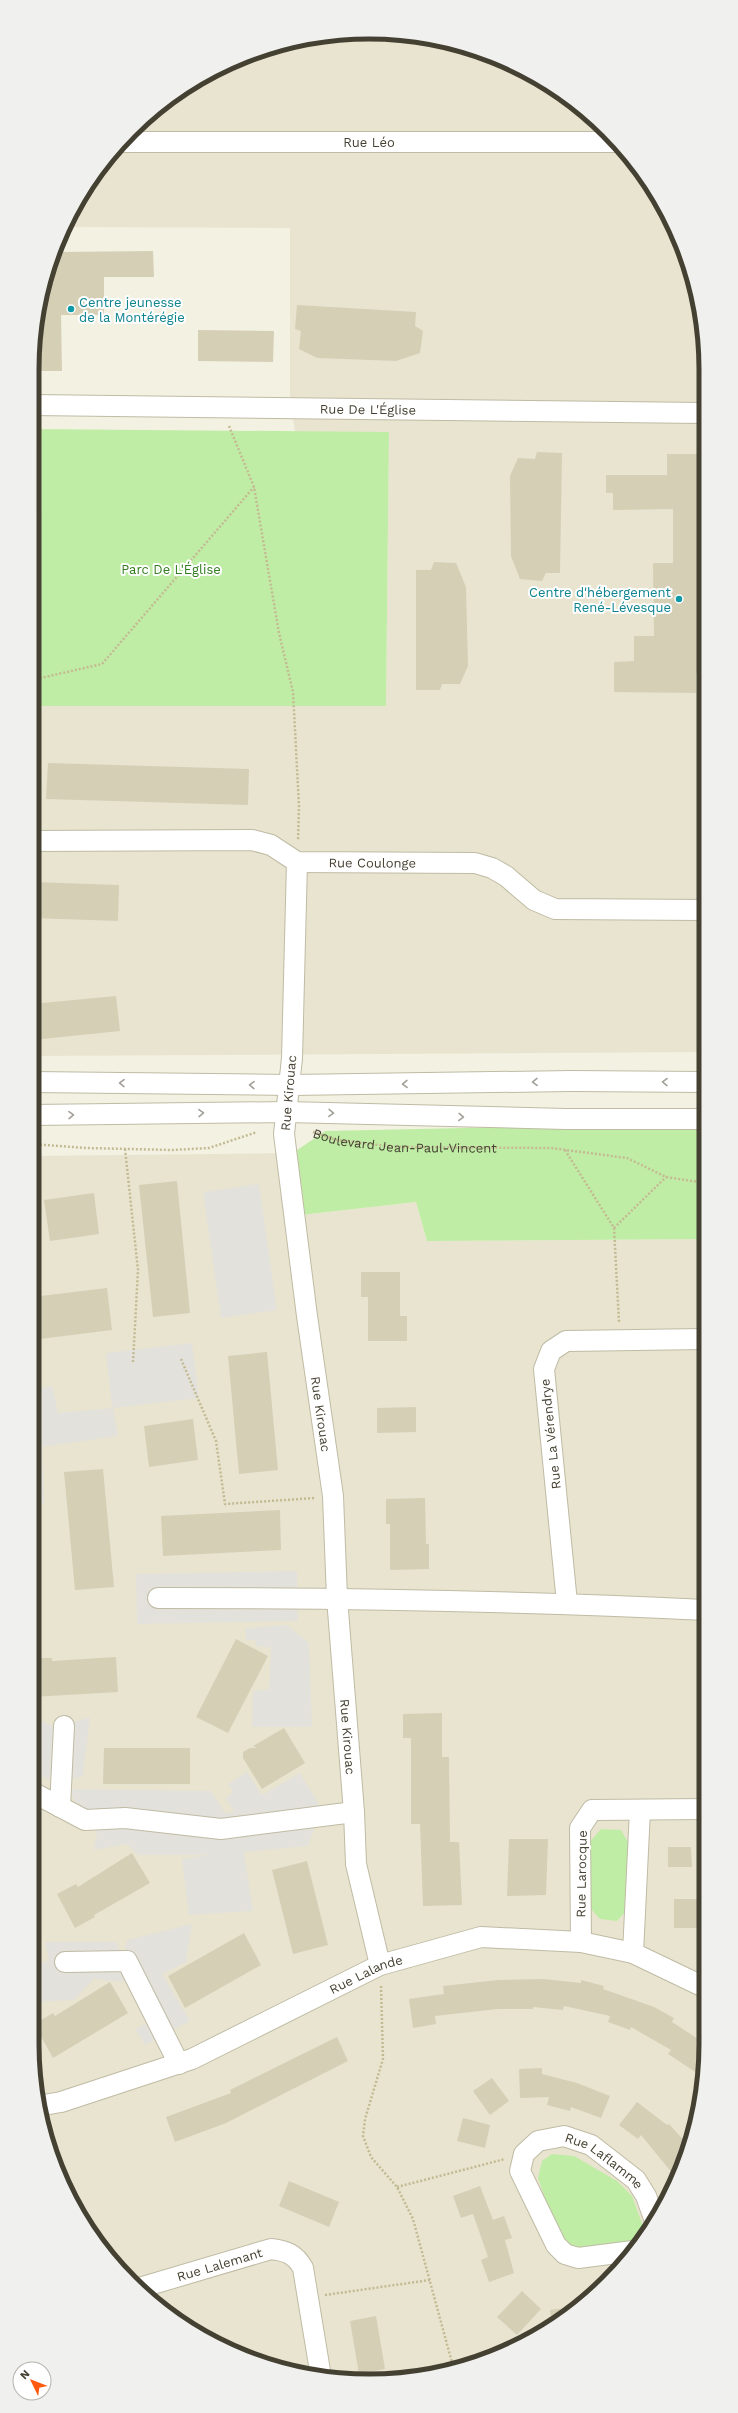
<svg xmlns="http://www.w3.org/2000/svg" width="738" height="2413" font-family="'Work Sans',sans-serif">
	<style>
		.residential { fill: #e8e4cf }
		.green { fill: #c0eda5 }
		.parking { fill: #e3e1db }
		.building { fill: #d5cfb6 }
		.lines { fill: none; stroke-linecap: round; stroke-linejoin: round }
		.minor-casing { stroke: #bfbba4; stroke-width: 22 }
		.path { stroke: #c3ba93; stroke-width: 2.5; stroke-dasharray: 2 2; stroke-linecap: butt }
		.minor { stroke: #fff; stroke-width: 20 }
		.oneway { stroke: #a2a098 }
		.culture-dot { fill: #0f9aa8; stroke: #fff; stroke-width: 1.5 }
		.labels { text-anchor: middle; stroke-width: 4; stroke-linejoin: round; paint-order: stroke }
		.street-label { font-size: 13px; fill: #454132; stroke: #fff }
		.culture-label { font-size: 13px; fill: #0d838f; stroke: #fff; text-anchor: start }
		.park-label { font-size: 13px; fill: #337d1f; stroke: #fff }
		.rim { fill: none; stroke: #454132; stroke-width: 5 }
	</style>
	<rect width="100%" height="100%" fill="#f3f1e2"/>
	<!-- residential -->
	<g class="residential">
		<path d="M369,32L435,39L538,77L622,147L671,220L703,325L704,1052L32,1056V706L386,705L389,432H295L290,397V228L64,227L89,182L131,131L182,89L240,58L303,38Z"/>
		<path d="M293,1153L300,1215L416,1202L427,1241L705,1239L706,2044L699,2110L680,2173L649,2231L607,2282L556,2324L456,2370L391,2380L325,2378L220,2346L164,2311L116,2266L58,2173L38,2110L32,2044V1156Z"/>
	</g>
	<!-- green -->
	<g class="green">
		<path d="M32,429L389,432L386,706H32Z"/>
		<path d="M704,1123L705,1239L427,1241L416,1202L300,1215L293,1153L325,1131Z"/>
		<path d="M601,1829L621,1830L631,1847L627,1910L617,1921L600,1919L591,1909L590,1842Z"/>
		<path d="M552,2154L574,2156L617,2181L632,2196L646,2235L640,2242L579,2253L560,2242L538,2178L542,2161Z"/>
	</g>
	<!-- parking -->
	<g class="parking">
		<path d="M259,1184L277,1310L221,1318L203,1192Z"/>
		<path d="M192,1343L199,1398L113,1408L118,1436L42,1447L44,1503L32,1504V1390L52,1386L58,1413L112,1408L106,1353Z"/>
		<path d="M297,1571L298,1621L137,1624L136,1574Z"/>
		<path d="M287,1625L309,1643L312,1727H252L253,1691L269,1689L271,1648L256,1646L255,1640H246L245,1628Z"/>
		<path d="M32,1716L57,1728L90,1717L83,1776L56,1784L32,1771Z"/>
		<path d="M247,1772L262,1795L300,1773L318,1803L317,1821L308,1846L244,1852L253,1911L189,1915L182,1859L211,1855H138L127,1844L94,1850L97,1832L67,1789L211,1791L226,1814L234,1811L226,1799L233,1791L228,1784Z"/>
		<path d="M192,1924L186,1962L162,1974L190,2021L145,2045L135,2029L150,2022L126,1982L94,1979L74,2000L32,2002V1964L49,1961L45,1942H115L124,1957L127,1940Z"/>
	</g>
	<!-- building -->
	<g class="building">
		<path d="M153,251L154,277H104V315H61L62,371H32L39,303L52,259H59V252Z"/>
		<path d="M297,305L416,312L415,326L423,331L420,353L396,361L317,358L299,349L301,331L295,329Z"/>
		<path d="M198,330L274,331L273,362L198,361Z"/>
		<path d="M537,452L562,453L560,573H546L542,581L520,579L511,556L510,476L518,458L535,459Z"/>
		<path d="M667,454H703L704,673H696V693L614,692V662L634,661V636H654L653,563H673V509L613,510V493H606V475H667Z"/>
		<path d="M434,562L456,563L466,587L468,666L460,684H442L440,690H416V570H431Z"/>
		<path d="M48,763L249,769L248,805L46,799Z"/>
		<path d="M32,882L119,885L118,921L32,918Z"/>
		<path d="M116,996L120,1031L32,1040V1004Z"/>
		<path d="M177,1181L190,1313L153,1317L139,1185Z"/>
		<path d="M94,1193L99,1234L50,1241L44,1200Z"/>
		<path d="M361,1272H400V1316H407V1341H368V1297H361Z"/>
		<path d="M107,1288L112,1330L32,1340V1297Z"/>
		<path d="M267,1352L278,1470L239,1474L228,1356Z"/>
		<path d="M416,1407V1432L377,1433V1408Z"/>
		<path d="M193,1419L198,1460L149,1467L144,1426Z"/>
		<path d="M103,1469L114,1587L75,1590L64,1472Z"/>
		<path d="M425,1498L426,1544H429V1569L390,1570V1524H386V1499Z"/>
		<path d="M280,1510L281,1550L163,1556L161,1516Z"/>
		<path d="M236,1639L268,1656L228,1733L196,1717Z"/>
		<path d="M116,1657L118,1692L32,1697V1658H52V1661Z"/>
		<path d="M442,1713V1757H449L450,1842H459L462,1905L423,1906L420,1824H411V1738H403V1714Z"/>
		<path d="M284,1728L305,1763L262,1789L243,1758V1752L250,1748H257L253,1746Z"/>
		<path d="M104,1748H190V1784H103Z"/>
		<path d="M509,1839H548L546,1895L507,1896Z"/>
		<path d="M668,1847H691L692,1867H668Z"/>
		<path d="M132,1853L150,1883L94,1915L95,1917L75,1928L57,1894L76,1884L78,1887Z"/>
		<path d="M307,1861L328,1945L293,1954L272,1870Z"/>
		<path d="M674,1899H698V1912H706V1928H674Z"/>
		<path d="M244,1933L261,1965L185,2008L168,1976Z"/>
		<path d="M543,1979L581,1983V1980L604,1986L603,1989L654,2007L674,2018L672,2022L706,2044L703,2077L668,2054L671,2050L631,2027L630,2030L608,2022L610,2016L564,2006L563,2010L533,2007V2009H498L435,2016L436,2024L413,2028L409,1999L444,1994L443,1986L498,1980Z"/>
		<path d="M110,1982L128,2013L53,2058L34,2024L53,2013L55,2016Z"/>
		<path d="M337,2037L348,2061L226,2123L175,2142L166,2117L231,2093L230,2090Z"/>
		<path d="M542,2068V2074L577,2083L610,2096L601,2118L571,2107L570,2111L547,2105L549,2097L520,2098L519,2069Z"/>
		<path d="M492,2078L509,2101L490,2115L473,2091Z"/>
		<path d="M637,2102L667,2125L669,2124L689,2146L677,2179L641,2135L638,2139L619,2125Z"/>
		<path d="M463,2118L490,2125L485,2148L457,2141Z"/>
		<path d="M289,2181L339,2202L329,2227L279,2206Z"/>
		<path d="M480,2186L493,2220L504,2216L512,2238L505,2240L514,2273L489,2282L481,2260L488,2257L473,2214L461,2218L453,2196Z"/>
		<path d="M522,2291L541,2309L517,2335L497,2317Z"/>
		<path d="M579,2306L556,2324L552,2326L550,2310Z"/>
		<path d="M376,2316L385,2369L359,2374L350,2321Z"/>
	</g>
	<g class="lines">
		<defs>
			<g id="minor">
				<path id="s2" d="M122,142H617"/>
				<path id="s3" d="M32,405L703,413"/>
				<path id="s4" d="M32,841L252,840L271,845L297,862L475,863L492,868L506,876L534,900L555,909L704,910"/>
				<path id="s5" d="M297,862L292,1058L284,1134L307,1316L333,1496L337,1598L354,1812L356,1864L380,1965"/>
				<path d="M32,1082L291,1085L571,1081L704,1082"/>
				<path d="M32,1115L287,1112L566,1119H704"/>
				<path d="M158,1598C341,1598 523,1601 705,1610"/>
				<path d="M567,1603L544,1369L551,1351L566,1341L705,1339"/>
				<path d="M32,1792L85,1820L125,1818L221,1829L354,1812"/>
				<path d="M60,1807L64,1726"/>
				<path d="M581,1942L580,1828L592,1810L706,1809"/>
				<path d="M633,1953L640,1810"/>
				<path d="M65,1962L127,1961L179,2064"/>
				<path id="s6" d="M38,2106L61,2102L192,2059L380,1965L481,1937L581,1942L633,1953L706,1988"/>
				<path id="s7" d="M633,2251L578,2258L565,2254L556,2245L520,2171L524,2154L538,2141L564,2136L591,2145L636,2180L646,2196L655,2221"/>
				<path id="s8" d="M139,2288L271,2249C287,2251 295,2254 303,2268L321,2377"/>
			</g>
		</defs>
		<!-- minor casing -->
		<use href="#minor" class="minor-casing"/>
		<!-- path -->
		<g class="path">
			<path d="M229,426L254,487L279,633L293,692L299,806L298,840"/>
			<path d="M32,680L102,664L254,487"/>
			<path id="s1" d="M313,1132L337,1140L395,1147L551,1148L604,1155L627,1158L666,1177L705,1183"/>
			<path d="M32,1144L86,1148L173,1150L209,1148L257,1132"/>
			<path d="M125,1149L138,1270L133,1362"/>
			<path d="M565,1150L614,1228L619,1322"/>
			<path d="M614,1228L666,1177"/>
			<path d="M181,1359L216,1441L225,1504L315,1498"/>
			<path d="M381,1986L383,2059L365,2119L363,2136L371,2157L397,2187L413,2219L454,2370"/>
			<path d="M397,2187L505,2159"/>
			<path d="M325,2295L430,2280"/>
		</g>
		<!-- minor -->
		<use href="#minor" class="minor"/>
	</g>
	<!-- one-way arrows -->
	<defs><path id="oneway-chevron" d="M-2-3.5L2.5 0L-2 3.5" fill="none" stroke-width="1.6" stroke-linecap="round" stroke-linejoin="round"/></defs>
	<g class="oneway">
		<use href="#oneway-chevron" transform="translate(535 1082) rotate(179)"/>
		<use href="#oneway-chevron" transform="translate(665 1082) rotate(-179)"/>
		<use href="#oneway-chevron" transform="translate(122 1083) rotate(-179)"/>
		<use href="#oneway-chevron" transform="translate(405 1084) rotate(179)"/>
		<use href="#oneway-chevron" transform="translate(252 1085) rotate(-179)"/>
		<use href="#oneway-chevron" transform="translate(201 1113) rotate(-1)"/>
		<use href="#oneway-chevron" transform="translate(331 1113) rotate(2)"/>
		<use href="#oneway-chevron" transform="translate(71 1115) rotate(-1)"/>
		<use href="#oneway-chevron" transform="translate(461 1117) rotate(2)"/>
	</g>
	<!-- markers -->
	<g class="culture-dot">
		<circle cx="71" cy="309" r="4"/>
		<circle cx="679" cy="599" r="4"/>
	</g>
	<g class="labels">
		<!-- street labels -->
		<g class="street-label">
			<text dy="5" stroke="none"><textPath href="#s2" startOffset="247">Rue Léo</textPath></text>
			<text dy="5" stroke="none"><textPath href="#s3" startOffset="336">Rue De L'Église</textPath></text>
			<text dy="5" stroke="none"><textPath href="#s4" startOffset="346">Rue Coulonge</textPath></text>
			<text transform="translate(288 1093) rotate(-85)" y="5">Rue Kirouac</text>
			<text dy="5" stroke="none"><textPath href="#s1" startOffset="93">Boulevard Jean-Paul-Vincent</textPath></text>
			<text dy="5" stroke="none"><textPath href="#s5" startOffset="555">Rue Kirouac</textPath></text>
			<text transform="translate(550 1434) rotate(-96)" y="5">Rue La Vérendrye</text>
			<text dy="5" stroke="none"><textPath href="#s5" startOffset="879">Rue Kirouac</textPath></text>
			<text transform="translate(581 1874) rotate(-89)" y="5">Rue Larocque</text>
			<text dy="5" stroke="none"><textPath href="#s6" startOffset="355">Rue Lalande</textPath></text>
			<text dy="5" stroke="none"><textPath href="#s7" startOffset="275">Rue Laflamme</textPath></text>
			<text dy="5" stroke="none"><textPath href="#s8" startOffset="84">Rue Lalemant</textPath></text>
		</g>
		<!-- culture labels -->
		<g class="culture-label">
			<text x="79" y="307">Centre jeunesse<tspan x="79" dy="15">de la Montérégie</tspan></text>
			<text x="671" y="597" text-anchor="end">Centre d'hébergement<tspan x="671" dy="15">René-Lévesque</tspan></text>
		</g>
		<!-- park labels -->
		<g class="park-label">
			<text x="171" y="574">Parc De L'Église</text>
		</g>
	</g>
	<!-- crop -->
	<path d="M0 0H738V2413H0ZM369 39H369A330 330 0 0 1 699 369V2044A330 330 0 0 1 369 2374H369A330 330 0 0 1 39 2044V369A330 330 0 0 1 369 39Z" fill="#f0f0ef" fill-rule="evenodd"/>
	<path class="rim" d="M369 39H369A330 330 0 0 1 699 369V2044A330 330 0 0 1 369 2374H369A330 330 0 0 1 39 2044V369A330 330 0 0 1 369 39Z"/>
	<!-- north arrow -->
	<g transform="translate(32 2381) rotate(313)"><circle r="19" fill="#ffffff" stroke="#b5b3ad"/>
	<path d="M0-3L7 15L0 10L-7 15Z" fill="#ff5a0d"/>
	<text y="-6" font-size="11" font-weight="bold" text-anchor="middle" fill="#454132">N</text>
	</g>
</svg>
